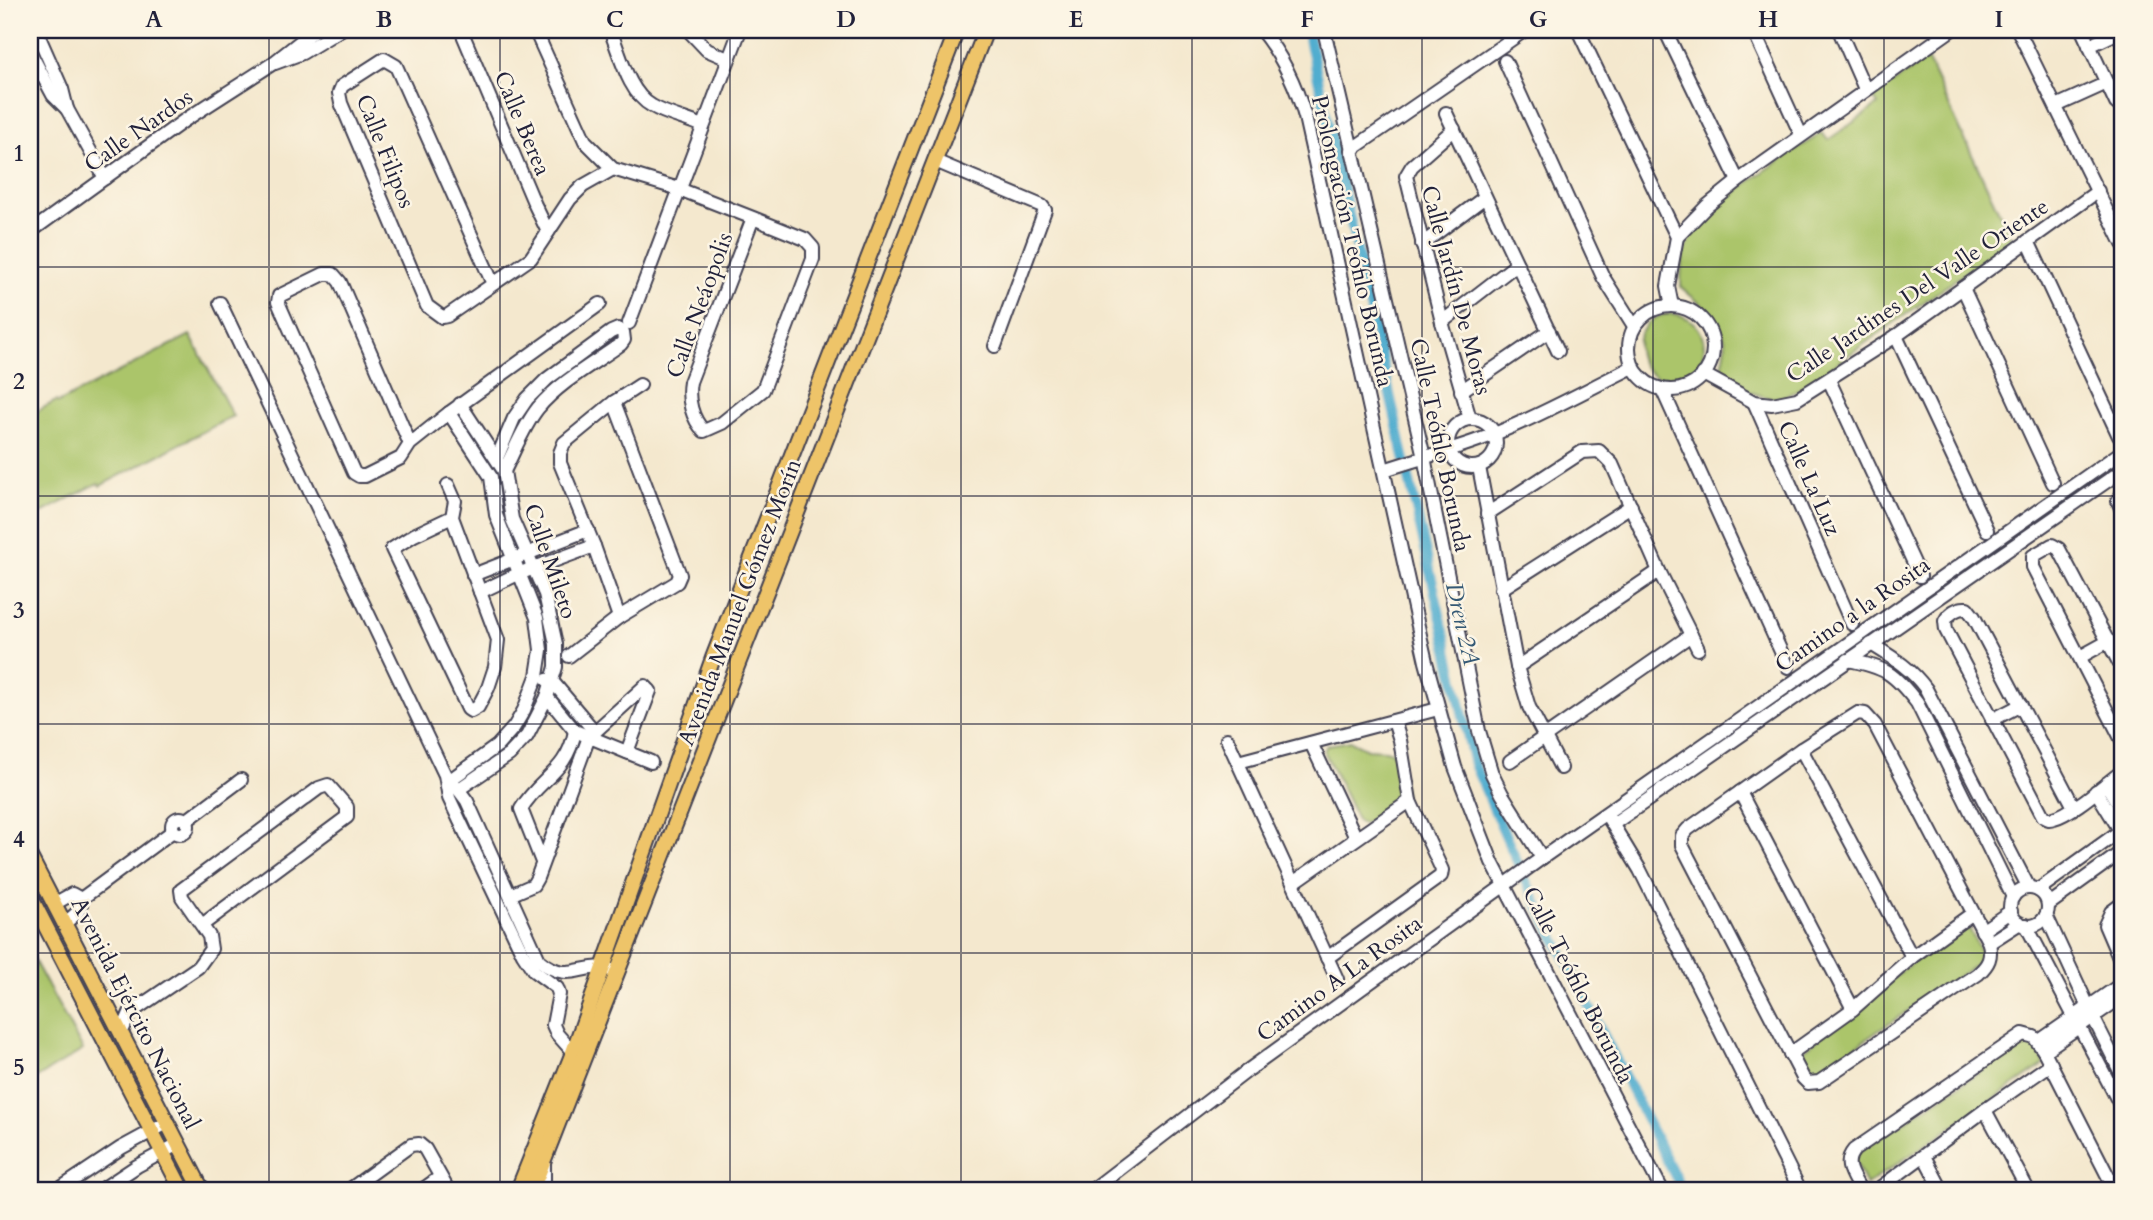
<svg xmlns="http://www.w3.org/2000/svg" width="2153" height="1220" font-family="Cardo,serif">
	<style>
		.green { fill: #abc56b; stroke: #667453; stroke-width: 2 }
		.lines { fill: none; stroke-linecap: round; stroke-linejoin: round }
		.canal { stroke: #51adcf; stroke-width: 10 }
		.minor-casing { stroke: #424051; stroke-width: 16 }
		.major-casing { stroke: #424051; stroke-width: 18 }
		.minor { stroke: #fff; stroke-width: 12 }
		.major { stroke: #eec469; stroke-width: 14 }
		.grid { fill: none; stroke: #22223b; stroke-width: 2; stroke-opacity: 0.55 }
		.labels { text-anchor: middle; stroke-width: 5; stroke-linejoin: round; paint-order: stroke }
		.street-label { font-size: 23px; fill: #22223b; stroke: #fcf5e5 }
		.water-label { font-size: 24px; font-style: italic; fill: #355a76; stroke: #fcf5e5 }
		.neatline { fill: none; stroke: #22223b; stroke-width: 2.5 }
		.grid-label { font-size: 23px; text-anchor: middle; font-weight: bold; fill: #22223b }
	</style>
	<rect width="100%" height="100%" fill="#fcf5e5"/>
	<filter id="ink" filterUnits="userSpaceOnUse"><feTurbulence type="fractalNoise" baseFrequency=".0143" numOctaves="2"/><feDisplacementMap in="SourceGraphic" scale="14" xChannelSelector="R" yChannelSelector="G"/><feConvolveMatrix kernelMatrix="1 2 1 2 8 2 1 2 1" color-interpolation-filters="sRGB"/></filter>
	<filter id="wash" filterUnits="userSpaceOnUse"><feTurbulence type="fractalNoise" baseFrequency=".00686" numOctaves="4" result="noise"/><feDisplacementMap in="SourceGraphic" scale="28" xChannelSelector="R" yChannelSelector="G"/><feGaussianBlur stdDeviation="1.57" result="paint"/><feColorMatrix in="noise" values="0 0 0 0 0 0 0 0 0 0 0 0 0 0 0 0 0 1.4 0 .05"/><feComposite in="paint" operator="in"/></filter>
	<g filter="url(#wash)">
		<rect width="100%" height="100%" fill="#f4e8ce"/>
		<!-- green -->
		<g class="green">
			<path d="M1927,59L2012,240C1959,277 1907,314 1854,351C1837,363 1796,396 1776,398C1767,399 1733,387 1727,380C1716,368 1729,352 1725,339C1718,314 1698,303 1681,287C1681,274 1681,261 1686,249C1701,206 1784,159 1822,133L1828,140L1878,105L1873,97Z"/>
			<circle cx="1671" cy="347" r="33"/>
			<path d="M190,335L233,416L100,486L98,483L30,519V415L56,401L58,403Z"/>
			<path d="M1351,741L1367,749L1386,750L1397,754L1405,794L1401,801L1363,824L1358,822L1324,751L1327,745Z"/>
			<path d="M1968,926L1984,959L1812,1076L1800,1053L1914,961Z"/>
			<path d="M30,953L83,1050L30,1082Z"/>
			<path d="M2030,1039L2045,1064L1866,1185L1852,1156Z"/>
		</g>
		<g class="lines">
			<!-- canal -->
			<path class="canal" d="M1307,30L1474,764L1522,873L1682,1190"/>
		</g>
	</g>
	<g filter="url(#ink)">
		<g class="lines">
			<defs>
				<g id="minor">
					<path d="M36,30L62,89L67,109L105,178"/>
					<path d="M461,30L535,205L548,232"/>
					<path d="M535,30L585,141L613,169L679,189L753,218L805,239L813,248V259L763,390L722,423L704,431C692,419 687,399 690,382L753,218"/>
					<path d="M610,30C620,53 628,93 652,106C667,115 687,119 703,126"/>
					<path d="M688,30L707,50L728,59"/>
					<path d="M1261,30C1282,56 1296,85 1305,117L1426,662L1455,767L1492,862L1662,1190"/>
					<path d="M1324,30L1424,457L1479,731L1492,774L1502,794L1542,858"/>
					<path d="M1578,30L1677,237L1668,286L1672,306"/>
					<path d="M1665,30L1738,181"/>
					<path d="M1753,30L1801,135"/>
					<path d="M1839,30L1865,89"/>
					<path d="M2018,30L2123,244"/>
					<path d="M2082,30L2116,103L2123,109"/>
					<path d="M2089,46L2123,30"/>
					<path d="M30,52L53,95L67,109"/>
					<path d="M1505,61L1603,277L1634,326"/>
					<path d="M275,63L302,53L340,30"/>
					<path d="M2056,106L2107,83"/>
					<path d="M1446,113L1558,351"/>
					<path d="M1454,129L1412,166L1406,176L1442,322L1470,419"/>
					<path d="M1351,150L1525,30"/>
					<path d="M935,161L1042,206L1045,210L995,346"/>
					<path d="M30,232L185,120L272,64L315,30"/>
					<path d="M1677,237L1707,206L1738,181L1951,30"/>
					<path d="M2028,241L2119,436"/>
					<path d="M1422,244L1485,197"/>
					<path d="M493,284L396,66L384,59L342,86L339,93L341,103L427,306L442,317L447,316L531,258L570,199L583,186L613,169"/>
					<path d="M1963,288L2053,483"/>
					<path d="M220,303L445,775L449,798L523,954L534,971L557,988L559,994L553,1025L557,1034L573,1052"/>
					<circle cx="1671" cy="348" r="42"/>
					<path d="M1442,322L1517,264"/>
					<path d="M629,323L740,30"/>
					<path d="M1896,336L1987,530"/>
					<path d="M1703,374L1754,402L1772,404L1797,399L1896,336L2098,191"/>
					<path d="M1829,380L1920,576"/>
					<path d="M1662,389L1788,667"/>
					<path d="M1461,391L1549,331"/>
					<path d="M1754,402L1852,624"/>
					<path d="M449,413L491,477L496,515L537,618L541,650L537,676L524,710L514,727L497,746L450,780"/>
					<circle cx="1472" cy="443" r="24"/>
					<path d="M410,444L340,282L333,274H324L279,296L278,302L354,473L359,476H365L401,458L410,444L449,413L600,304"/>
					<path d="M497,458L514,418L527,399L547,379L611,332L618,329L623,332L624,340L621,344C593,364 560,382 538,408C523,427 515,450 504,471"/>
					<path d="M1479,467L1517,667L1529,707L1561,768"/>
					<path d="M1384,470C1420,458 1457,449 1492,435C1540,416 1586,390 1633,367"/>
					<path d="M448,485L455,501L452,517L498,640L495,667L488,688L478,707L471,711L468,709L392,549L414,535L452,517"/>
					<path d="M2123,492L2118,501L2123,513"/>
					<path d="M1487,514L1582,452L1599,451L1612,464L1659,571L1698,649"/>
					<path d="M473,575L588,530"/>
					<path d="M1501,589L1631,506"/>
					<path d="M480,592L518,574L594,546"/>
					<path d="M619,617L594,546L560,463V453L564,443L614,402L640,385"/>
					<path d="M1871,644C1892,657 1911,668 1926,689L2029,888"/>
					<path d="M569,656L619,617L677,582L680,575L614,402"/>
					<path d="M2080,657L2109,641"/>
					<path d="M1848,660C1885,667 1894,673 1917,703L2013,897"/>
					<path d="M1517,667L1659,571"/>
					<path d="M2123,670L2059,549L2052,545L2033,556V567L2123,742"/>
					<path d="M547,680L552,681L595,732"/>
					<path d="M547,697L575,731L651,762"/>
					<path d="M1858,713L1865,714L1875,725L1989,943C1992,957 1989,964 1978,974L1819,1082L1808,1083L1803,1078L1682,845V836L1688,829L1801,749Z"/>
					<path d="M1992,720L2021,705"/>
					<path d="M1227,739L1337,979"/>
					<path d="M1311,743L1356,838"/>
					<path d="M1801,749L1912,957"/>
					<path d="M1510,761L1691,635"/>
					<path d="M1238,762L1438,709"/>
					<path d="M2106,784L2123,812"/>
					<path d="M455,785L467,801L539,960C570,986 582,960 611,970"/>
					<path d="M459,789L509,755L527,736L547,697L556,667V644L545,594L512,519L504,471L460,404"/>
					<path d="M2096,791L2123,835"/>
					<path d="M1740,792L1853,1009"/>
					<path d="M2074,807L1974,617L1967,608C1958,607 1949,613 1945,621L1946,630L2043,816C2048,819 2048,820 2054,818C2073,813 2106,783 2123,771"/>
					<path d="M1608,817L1640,870L1800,1190"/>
					<circle cx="180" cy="826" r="8"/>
					<path d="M186,821L241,780"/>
					<path d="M1613,824L2123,470"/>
					<path d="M542,862L521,809C540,777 567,773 575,731"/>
					<path d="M1293,883L1410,801"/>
					<circle cx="2029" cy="907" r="19"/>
					<path d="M2038,890L2123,829"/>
					<path d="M510,895L533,885L537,878L589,737L645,686L650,691L627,752"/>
					<path d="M81,899L173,831"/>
					<path d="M2123,903L2111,912L2105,925L2123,967"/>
					<path d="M54,904L72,894L81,899C83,911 73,916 65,923"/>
					<path d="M2048,905L2123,851"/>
					<path d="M2046,915L2093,1017L2123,1077"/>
					<path d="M2026,925L2123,1110"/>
					<path d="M1982,931L2011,911"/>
					<path d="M1989,943L2020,923"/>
					<path d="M1327,958L1441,876L1442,870L1410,801L1400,740L1394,721"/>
					<path d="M121,1034L130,1013L198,967L211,949L209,936L182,897L181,890L319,788L328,785L347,807V817L202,925"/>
					<path d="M2038,1042L2123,983"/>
					<path d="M2044,1051L2123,996"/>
					<path d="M1790,1054L1853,1009L1912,957L1973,913"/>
					<path d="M1985,1110L2028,1190"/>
					<path d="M1924,1156L1942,1190"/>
					<path d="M544,1160V1190"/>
					<path d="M58,1190L121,1148L167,1123"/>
					<path d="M101,1190L137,1166L178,1144"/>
					<path d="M349,1190L411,1145L419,1144L425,1149L448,1190"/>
					<path d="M422,1190L440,1177"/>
					<path d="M1092,1190L1247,1071L1542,858L2123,451"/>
					<path d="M1860,1190C1853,1176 1842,1164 1854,1150L2023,1034L2034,1037L2044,1051L2115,1190"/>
					<path d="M1877,1190L1985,1110L2051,1064"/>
				</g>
				<g id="major">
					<path d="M30,857L202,1190"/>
					<path d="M30,896L182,1190"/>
					<path d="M518,1190L572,1055L713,658L957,30"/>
					<path d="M532,1190L986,30"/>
				</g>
			</defs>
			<!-- minor casing -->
			<use href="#minor" class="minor-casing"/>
			<!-- major casing -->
			<use href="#major" class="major-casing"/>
			<!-- minor -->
			<use href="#minor" class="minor"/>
			<!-- major -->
			<use href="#major" class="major"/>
		</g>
	</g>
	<!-- grid -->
	<path class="grid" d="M269,30V1190M500,30V1190M730,30V1190M961,30V1190M1192,30V1190M1422,30V1190M1653,30V1190M1884,30V1190M30,267H2123M30,496H2123M30,724H2123M30,953H2123"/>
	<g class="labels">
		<!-- street labels -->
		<g class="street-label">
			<text transform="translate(523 123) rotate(67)" y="8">Calle Berea</text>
			<text transform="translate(138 130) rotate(-35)" y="8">Calle Nardos</text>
			<text transform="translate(386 151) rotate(68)" y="8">Calle Filipos</text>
			<text transform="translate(1353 241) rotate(77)" y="8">Prolongación Teófilo Borunda</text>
			<text transform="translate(1457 290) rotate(75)" y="8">Calle Jardín De Moras</text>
			<text transform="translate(1917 290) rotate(-34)" y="8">Calle Jardines Del Valle Oriente</text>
			<text transform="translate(699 305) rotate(-70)" y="8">Calle Neáopolis</text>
			<text transform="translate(1441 445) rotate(78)" y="8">Calle Teófilo Borunda</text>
			<text transform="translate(1810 478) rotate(66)" y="8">Calle La Luz</text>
			<text transform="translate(551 561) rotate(71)" y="8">Calle Mileto</text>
			<text transform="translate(739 602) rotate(-69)" y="8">Avenida Manuel Gómez Morín</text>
			<text transform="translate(1852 614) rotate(-35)" y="8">Camino a la Rosita</text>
			<text transform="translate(1339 978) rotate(-36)" y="8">Camino A La Rosita</text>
			<text transform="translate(1579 985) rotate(63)" y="8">Calle Teófilo Borunda</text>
			<text transform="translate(136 1013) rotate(63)" y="8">Avenida Ejército Nacional</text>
		</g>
		<!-- water labels -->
		<g class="water-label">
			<text transform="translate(1463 624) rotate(77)" y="8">Dren 2A</text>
		</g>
	</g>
	<!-- margin -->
	<rect width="2153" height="1220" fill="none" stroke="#fcf5e5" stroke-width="77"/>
	<rect x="38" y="38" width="2076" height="1144" class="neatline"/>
	<g class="grid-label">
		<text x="154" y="27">A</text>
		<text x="384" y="27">B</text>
		<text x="615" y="27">C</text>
		<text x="846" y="27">D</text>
		<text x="1076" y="27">E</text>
		<text x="1307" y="27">F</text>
		<text x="1538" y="27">G</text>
		<text x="1768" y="27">H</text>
		<text x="1999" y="27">I</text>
		<text x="19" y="161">1</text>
		<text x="19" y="389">2</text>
		<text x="19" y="618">3</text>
		<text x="19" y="847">4</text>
		<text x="19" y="1075">5</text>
	</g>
</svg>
